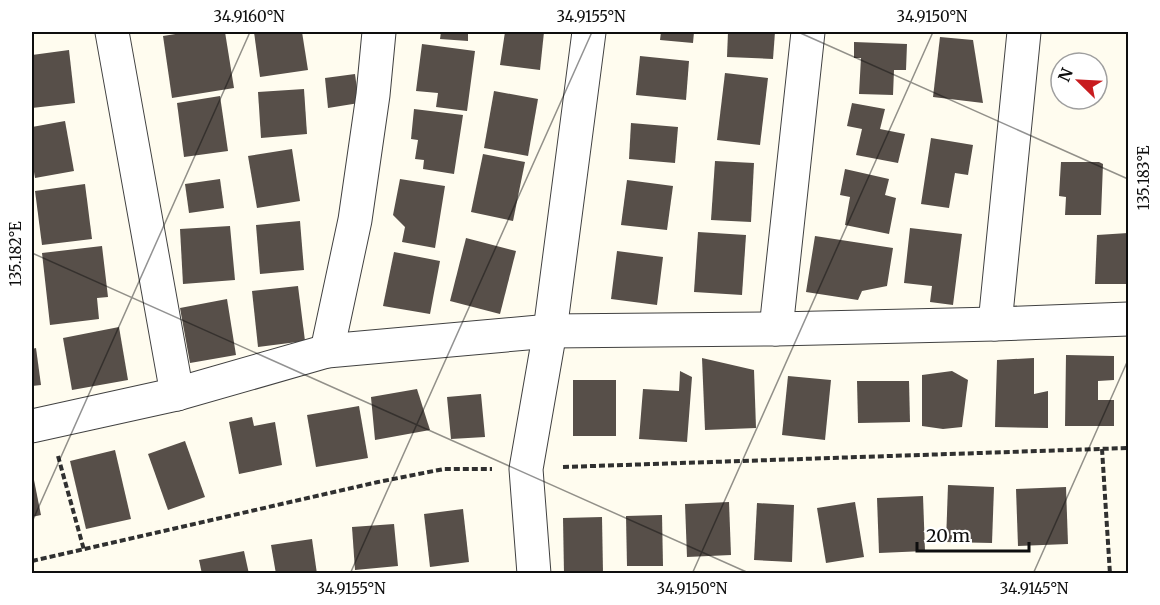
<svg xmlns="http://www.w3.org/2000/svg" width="1160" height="605" font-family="Merriweather,serif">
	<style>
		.building { fill: #574f49 }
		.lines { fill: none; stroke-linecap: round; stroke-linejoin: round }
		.minor-casing { stroke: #414141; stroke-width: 35 }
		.path { stroke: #303030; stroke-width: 4; stroke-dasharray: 6 3; stroke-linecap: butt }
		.minor { stroke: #fff; stroke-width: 33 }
		.ticks { fill: none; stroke: #0e0e0e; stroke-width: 1.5; stroke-opacity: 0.45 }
		.neatline { fill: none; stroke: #0e0e0e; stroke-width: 2 }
		.ticks-label { font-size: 15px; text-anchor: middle; fill: #0e0e0e }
	</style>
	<rect width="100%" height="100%" fill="#fffcef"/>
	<!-- building -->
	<g class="building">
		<path d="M188,32H225L234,88L172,98L163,36Z"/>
		<path d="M254,32H302L308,70L260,77Z"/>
		<path d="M441,32H468V41L440,39Z"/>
		<path d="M505,32H544L540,70L500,65Z"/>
		<path d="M661,32H694L693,43L660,40Z"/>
		<path d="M728,32H775L773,59L727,57Z"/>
		<path d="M940,37L973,40L983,103L933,97Z"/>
		<path d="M854,42L907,44L906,70H894L893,95L859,94L861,58H854Z"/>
		<path d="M422,44L475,51L467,111L436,107L438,93L416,91Z"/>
		<path d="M69,50L75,103L32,108V55Z"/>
		<path d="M640,56L689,61L686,100L636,95Z"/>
		<path d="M725,73L768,78L760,145L717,140Z"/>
		<path d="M355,74L359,103L328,108L325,78Z"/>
		<path d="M304,89L307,134L261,138L258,92Z"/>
		<path d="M494,91L538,99L528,156L484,148Z"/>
		<path d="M220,96L228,151L184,157L177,103Z"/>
		<path d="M852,103L885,109L880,129L905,134L898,163L856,155L862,129L847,126Z"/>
		<path d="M414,109L463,115L454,174L423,169L424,160L415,159L418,140L411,139Z"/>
		<path d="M65,121L74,171L35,178L32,160V127Z"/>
		<path d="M631,123L678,127L675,163L629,159Z"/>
		<path d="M931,138L973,145L968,175L955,173L949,208L921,204Z"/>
		<path d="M292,149L300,201L257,208L248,156Z"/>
		<path d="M483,154L525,162L513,221L471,212Z"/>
		<path d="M715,161L754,163L751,222L711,220Z"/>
		<path d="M1061,162H1099L1103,164L1101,215H1065L1066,197L1059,196Z"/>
		<path d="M845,169L889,179L885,195L896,198L889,234L845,225L850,197L840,195Z"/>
		<path d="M220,179L224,208L189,213L185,184Z"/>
		<path d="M400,179L445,186L435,248L402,242L405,227L393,215Z"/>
		<path d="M627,180L673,186L667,230L621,225Z"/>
		<path d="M85,184L92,239L42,245L35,191Z"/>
		<path d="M300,221L304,270L260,274L256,225Z"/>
		<path d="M230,226L235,280L183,284L180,229Z"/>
		<path d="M910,228L962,234L953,305L930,302L932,286L904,283Z"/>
		<path d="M698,232L746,235L742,295L694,292Z"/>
		<path d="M1128,233V284H1095L1097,235Z"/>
		<path d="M815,236L893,248L887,286L862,291L858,300L806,292Z"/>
		<path d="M466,238L516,251L500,314L450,301Z"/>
		<path d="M102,246L108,297L97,298L99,319L50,325L42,253Z"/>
		<path d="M617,251L663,257L657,305L611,299Z"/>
		<path d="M394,252L440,261L430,314L383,306Z"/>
		<path d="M298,286L305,341L258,347L252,291Z"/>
		<path d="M227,299L236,355L190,363L180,308Z"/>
		<path d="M119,327L128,380L72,390L63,338Z"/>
		<path d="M36,348L41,385L32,386V349Z"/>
		<path d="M1066,355L1114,356V380L1098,381V400H1114V426H1065Z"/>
		<path d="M702,358L754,370L756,428L705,430Z"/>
		<path d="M1034,358V394L1048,391V428L995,427L997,360Z"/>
		<path d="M680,371L692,377L687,442L639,439L643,389L679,391Z"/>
		<path d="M952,371L968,380L962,427L943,429L922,426V375Z"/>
		<path d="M788,376L831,380L825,440L782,435Z"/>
		<rect x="573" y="380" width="43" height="56"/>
		<path d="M857,381H909L910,422L858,423Z"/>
		<path d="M417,389L430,430L375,440L371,397Z"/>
		<path d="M481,394L485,437L451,439L447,397Z"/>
		<path d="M359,406L368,458L316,467L307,415Z"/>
		<path d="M252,417L254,426L275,422L282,465L239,474L229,422Z"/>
		<path d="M185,441L205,497L168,510L148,454Z"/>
		<path d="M115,450L131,519L86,529L70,461Z"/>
		<path d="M32,475H33L41,515L32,517Z"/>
		<path d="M948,485L994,487L992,543L946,542Z"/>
		<path d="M1066,487L1068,544L1018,546L1016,489Z"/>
		<path d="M923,496L925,551L879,553L877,498Z"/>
		<path d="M729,502L731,555L687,557L685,504Z"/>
		<path d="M855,502L864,557L826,563L817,508Z"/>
		<path d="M757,503L794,505L792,562L754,560Z"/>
		<path d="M463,509L469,562L430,567L424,514Z"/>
		<path d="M662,515L663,566H627L626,516Z"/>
		<path d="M602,517L603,573L564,574L563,518Z"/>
		<path d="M394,524L398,566L355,570L352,527Z"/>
		<path d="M312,539L317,574H276L271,545Z"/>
		<path d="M244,551L249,574H202L199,560Z"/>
	</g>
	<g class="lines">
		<defs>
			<g id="minor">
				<path d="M112,32L177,394"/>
				<path d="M995,324L1024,32"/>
				<path d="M776,329L808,32"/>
				<path d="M327,351L355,220L373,95L379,32"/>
				<path d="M32,426L177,394L327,351L550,331L776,329L995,324L1128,319"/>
				<path d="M534,574L526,469L550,331L589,32"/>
			</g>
		</defs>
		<!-- minor casing -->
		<use href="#minor" class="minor-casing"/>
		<!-- path -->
		<g class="path">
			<path d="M1102,449L1110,574"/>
			<path d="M58,456L84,550"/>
			<path d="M563,467L1128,448"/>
			<path d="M32,561L378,482L444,469H492"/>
		</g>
		<!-- minor -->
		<use href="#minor" class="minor"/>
	</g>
	<!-- ticks -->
	<path class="ticks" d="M798,32L1128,179M32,253L751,574M32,522L250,32M350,574L592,32M692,574L933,32M1033,574L1128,360"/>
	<!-- border -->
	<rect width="1160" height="605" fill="none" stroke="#ffffff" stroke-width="66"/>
	<!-- north arrow -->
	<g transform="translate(1079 81) rotate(294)"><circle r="28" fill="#ffffff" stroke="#9f9f9f" stroke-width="1.5"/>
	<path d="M0-4.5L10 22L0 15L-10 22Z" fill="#c81c1f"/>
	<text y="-9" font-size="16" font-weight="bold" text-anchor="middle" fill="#0e0e0e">N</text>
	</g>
	<!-- scale -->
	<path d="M917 542v9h112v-9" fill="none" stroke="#0e0e0e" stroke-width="3"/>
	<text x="926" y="542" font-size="18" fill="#0e0e0e" stroke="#ffffff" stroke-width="4.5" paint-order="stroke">20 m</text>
	<rect x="33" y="33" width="1094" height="539" class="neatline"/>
	<g class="ticks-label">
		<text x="249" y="22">34.9160°N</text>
		<text x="591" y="22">34.9155°N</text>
		<text x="932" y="22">34.9150°N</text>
		<text transform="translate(1144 178) rotate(-90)" y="5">135.183°E</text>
		<text transform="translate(16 254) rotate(-90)" y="5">135.182°E</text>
		<text x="351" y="594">34.9155°N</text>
		<text x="692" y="594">34.9150°N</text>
		<text x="1034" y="594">34.9145°N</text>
	</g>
</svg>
